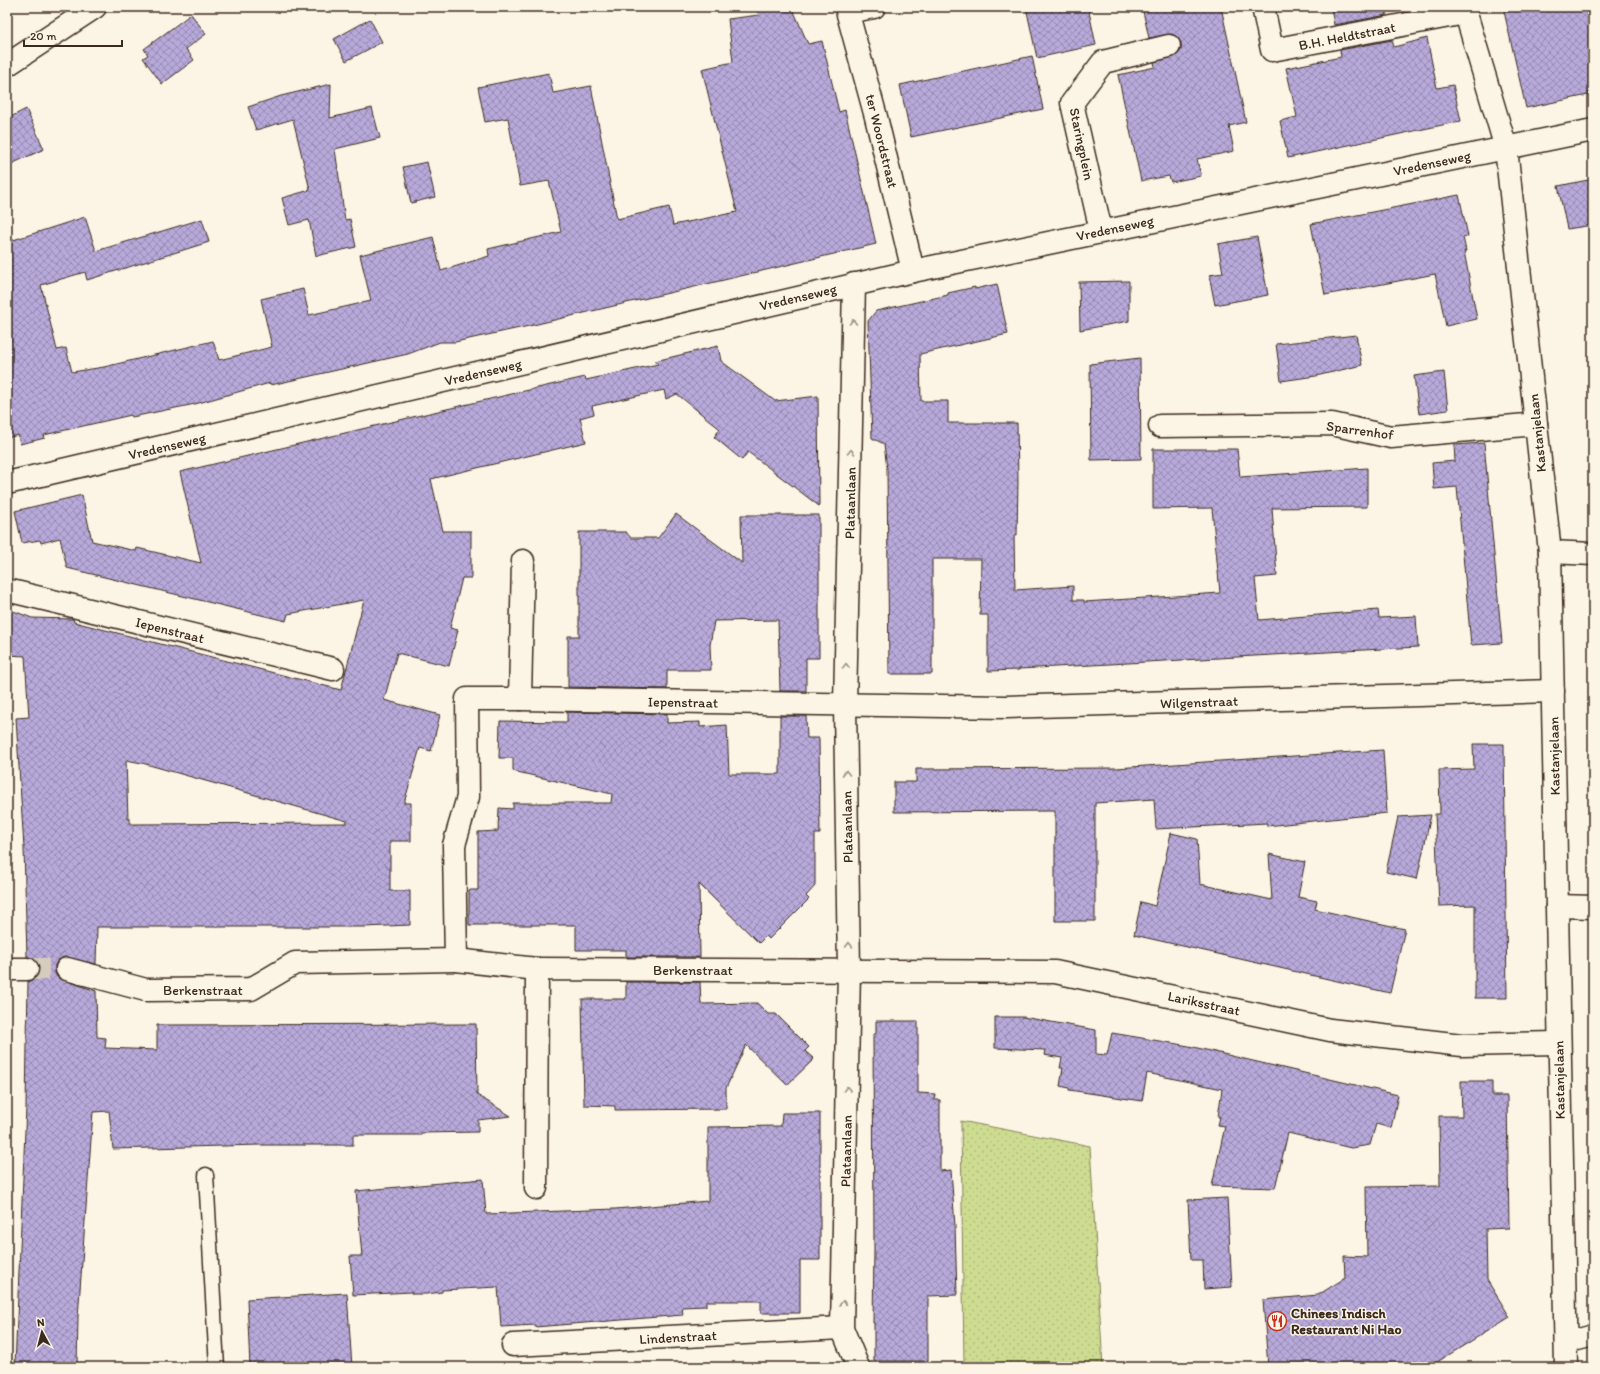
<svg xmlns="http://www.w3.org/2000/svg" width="1600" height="1374" font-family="Itim,sans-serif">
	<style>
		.grass { fill: url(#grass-dots); stroke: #848357 }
		.building { fill: url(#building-cross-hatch); stroke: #3b2a1e; fill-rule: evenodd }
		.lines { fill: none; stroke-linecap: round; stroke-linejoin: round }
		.minor-tunnel { stroke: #d5ccbd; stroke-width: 22; stroke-dasharray: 22 11; stroke-linecap: butt }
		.service-casing { stroke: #3b2a1e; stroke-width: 17 }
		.minor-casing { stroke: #3b2a1e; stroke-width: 25 }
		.secondary-casing { stroke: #3b2a1e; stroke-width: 25 }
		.service { stroke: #fcf5e5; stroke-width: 14 }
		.minor { stroke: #fcf5e5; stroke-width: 22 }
		.secondary { stroke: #fcf5e5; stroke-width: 22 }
		.oneway { stroke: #9c9082 }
		.labels { text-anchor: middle; stroke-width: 3; stroke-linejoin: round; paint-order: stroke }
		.street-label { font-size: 14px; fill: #3b2a1e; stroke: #fcf5e5 }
		.poi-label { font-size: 14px; font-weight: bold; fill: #3b2a1e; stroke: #fcf5e5; text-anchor: start }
	</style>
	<defs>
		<pattern id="grass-dots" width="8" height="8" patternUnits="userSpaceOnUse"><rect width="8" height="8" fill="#cddc90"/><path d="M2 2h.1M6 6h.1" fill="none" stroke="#b1bd7c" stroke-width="1.8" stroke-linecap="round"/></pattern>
		<pattern id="building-cross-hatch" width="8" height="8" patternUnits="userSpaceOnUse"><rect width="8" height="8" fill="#b7a9da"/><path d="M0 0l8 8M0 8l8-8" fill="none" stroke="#968ab0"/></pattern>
	</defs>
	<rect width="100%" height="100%" fill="#fcf5e5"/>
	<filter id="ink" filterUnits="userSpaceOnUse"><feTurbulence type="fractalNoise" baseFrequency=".025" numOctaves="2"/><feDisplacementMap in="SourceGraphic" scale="8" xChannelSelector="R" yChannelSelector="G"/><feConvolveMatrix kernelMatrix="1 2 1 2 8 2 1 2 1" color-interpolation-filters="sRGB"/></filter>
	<g filter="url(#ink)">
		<!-- grass -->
		<path class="grass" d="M961,1121L1090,1146L1103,1367H964Z"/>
		<!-- building -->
		<g class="building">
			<path d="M756,7H792L808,44L822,41L839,112L845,110L876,244L529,326L455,342H440L408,354L271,385L270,383L195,404L132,417L131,415L44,435L45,438L20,444L18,435L7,438V242L85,217L96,251L202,219L209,242L87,280L85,272L41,285L57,350L66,348L72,372L104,367L213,341L219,360L272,347L261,299L303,289L309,315L371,301L360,255L433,237L441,271L489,256L488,249L561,232L549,181L520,186L508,118L485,122L478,87L549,73L553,93L591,86L617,219L669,207L673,225L737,212L702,69L733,62L728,19L759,15Z"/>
			<path d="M1026,7H1088L1096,45L1037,58Z"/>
			<path d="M1142,7H1221L1246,122L1229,126L1234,151L1197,159L1201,176L1171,182L1169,176L1141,181L1118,75L1155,67L1154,62L1177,55L1181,50V43L1178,38L1172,34L1149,38Z"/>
			<path d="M1331,7H1385L1387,15L1334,25Z"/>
			<path d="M1503,7H1593V94L1526,108Z"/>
			<path d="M191,14L206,34L186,49L194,60L162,84L143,58L148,55L144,49Z"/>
			<path d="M370,19L382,42L346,61L334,39Z"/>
			<path d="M1427,38L1437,88L1453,85L1461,121L1288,158L1280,121L1297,117L1286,68L1341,57L1340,50L1392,40L1394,47Z"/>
			<path d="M1032,56L1043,109L911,137L900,85Z"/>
			<path d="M331,84L330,118L372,108L380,138L335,149L345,220L350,219L356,247L316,256L309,220L289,225L282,198L310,190L293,119L256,130L248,107L281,96Z"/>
			<path d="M26,109L44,149L7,166V119Z"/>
			<path d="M427,162L435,197L411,203L403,167Z"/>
			<path d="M1593,179V225L1567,229L1558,186Z"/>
			<path d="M1459,195L1468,236L1463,237L1466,251H1464L1477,319L1446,326L1435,274L1325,295L1311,224Z"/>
			<path d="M1257,237L1268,295L1215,305L1209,275L1223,273L1218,244Z"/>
			<path d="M1129,281V321L1080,330L1079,282Z"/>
			<path d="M997,284L1008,334L920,354L921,401H948V423H1017L1018,481L1017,535H1014L1015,590L1073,586V600H1084V602L1220,593L1212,508L1153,509V449H1237L1240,477L1367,468V507L1272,508L1277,576L1255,578L1259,620L1378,610L1379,618L1416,616L1418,647L1019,669V670L988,671V615H980L981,559H932V674H889L887,469L884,444L872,438L868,321L876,311L948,295V293L975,287V289Z"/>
			<path d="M1356,335L1362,365L1316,376L1281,381L1276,344Z"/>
			<path d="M718,346L721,361L775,401L818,396L819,506L748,452L742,460L714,437L720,429L677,394L666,399L664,390L592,406L594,414L580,418L586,442L431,479L443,531H471V578H462L450,628L458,630L449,666L397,653L384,700L440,715L431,751L420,748L404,803H411V841H390V891H410V925L364,927H97L96,964L64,957L58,960L55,965V973L58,978L96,991L97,1037L106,1038L105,1048L157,1050V1025L476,1024L477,1095L511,1116L478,1120V1132L421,1133V1135H353V1145H260L113,1149L109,1111L93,1112L78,1317L77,1367L15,1366L26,1107L28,981L34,980L38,976L39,969L38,962L33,958L27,957L24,848L16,718L29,717L25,656L8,655V609L32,618L73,619L74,622L341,690L364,600L288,614L286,621L67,568L60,538L41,543L40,540L22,543L15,511L82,495L92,541L136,551L137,548L201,563L180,472L421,415L585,377L586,380L658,364L655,361ZM126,760L142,763L347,821V823L130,824V819H128Z"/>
			<path d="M1140,358L1141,459L1091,460L1090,364Z"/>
			<path d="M1444,372L1448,410L1419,414L1414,376Z"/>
			<path d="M1484,443L1502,643L1471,645L1457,487L1434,489L1432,463L1455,461L1454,445Z"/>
			<path d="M676,514L742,563L741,515H819V658H806V691H780L778,620L714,621L710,645L711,670H667V689L568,687V636H579V532H626L631,538H658Z"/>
			<path d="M567,712L667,714V723L700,722V727L727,725L729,774H780V716H806L807,738H819L820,834H815V886L806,896L809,899L769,939L766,936L759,943L699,884L700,957H626V950H576V925H469V890H478V832L498,831L499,808L513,809V803H611L612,794L513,771V758H499L500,721L567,722Z"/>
			<path d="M1473,744H1504L1507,998H1475V905L1439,906L1435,814H1440L1439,770L1474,769Z"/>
			<path d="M1383,750L1387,813L1267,826V823L1156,829L1154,799L1095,803V921H1055V811L894,812V782H916V769L1116,768Z"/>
			<path d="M1431,815L1417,879L1386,872L1398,817Z"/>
			<path d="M1171,833L1197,839L1200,884L1272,900L1269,854L1305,862L1298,897L1317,901L1315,909L1405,929L1390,993L1134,935L1141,902L1155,906Z"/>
			<path d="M626,982H700L701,1004L757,1003L768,1014H776L809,1047L805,1051L814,1059L787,1085L746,1045L726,1088V1109L615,1110V1106L584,1105L582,999H626Z"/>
			<path d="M995,1017H1023L1096,1030V1054L1107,1055L1112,1033L1189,1046L1398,1095L1391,1128L1376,1124L1370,1145L1351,1148L1288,1133L1275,1188L1212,1186L1225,1126L1218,1125L1220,1117H1218L1222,1089L1147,1073L1142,1101L1069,1090V1088L1060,1086L1063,1068H1060L1062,1058L1044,1055L1045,1050L995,1048Z"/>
			<path d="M876,1021H918V1093L935,1094L934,1100H940V1171L951,1170L955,1226L957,1295L928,1296V1361H874V1323H873L874,1249L873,1034H876Z"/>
			<path d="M1461,1081H1492V1096H1507L1509,1228L1486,1229L1487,1280L1510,1317L1429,1367H1268L1263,1300L1318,1295L1345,1278L1344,1256L1367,1257L1366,1187L1440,1186L1439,1116H1462Z"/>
			<path d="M782,1113H820V1260H800V1313H761V1301H706V1306L682,1307L683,1315L535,1327V1325L501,1327L498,1287L442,1290V1292L426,1294H412L411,1292L353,1295L350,1256H362L356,1191L483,1179L486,1214L615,1209L708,1201V1127L781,1126Z"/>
			<path d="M1227,1198L1232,1287L1204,1289L1203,1260H1191L1188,1200Z"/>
			<path d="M347,1293L352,1367H250L247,1299Z"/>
		</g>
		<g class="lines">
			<!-- minor-tunnel -->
			<path class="minor-tunnel" d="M27,969H67"/>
			<defs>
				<path id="service" d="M206,1175L217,1367"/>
				<g id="minor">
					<path d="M846,7L876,117L913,271"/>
					<path d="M1263,7L1272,50L1465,13"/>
					<path d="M1464,7L1506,148L1550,552L1566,1367"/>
					<path d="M848,12L874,7"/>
					<path d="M7,65L95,7"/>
					<path d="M1101,231L1072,103L1103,62L1169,46"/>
					<path d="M854,284L845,705L849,970L842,1328L858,1367"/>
					<path d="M1160,426L1332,424L1391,437L1536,424"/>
					<path d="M1550,552L1593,554"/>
					<path d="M523,561L520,699L1006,707L1553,691"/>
					<path d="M7,590L333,669"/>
					<path d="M1557,906L1593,907"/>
					<path d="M456,960L537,969"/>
					<path d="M7,969H27"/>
					<path d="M67,969L146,990L251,989L295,963L456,960L454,845L468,797L467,699H520"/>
					<path d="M536,1188L537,969L1055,972L1330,1030L1462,1045L1558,1043"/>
					<path d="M1566,1342L1593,1335"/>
					<path d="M513,1345L842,1328"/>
				</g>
				<path id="secondary" d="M7,483L913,271L1593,130"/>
			</defs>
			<!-- service casing -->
			<use href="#service" class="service-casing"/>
			<!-- minor casing -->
			<use href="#minor" class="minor-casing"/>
			<!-- secondary casing -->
			<use href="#secondary" class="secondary-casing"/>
			<!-- service -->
			<use href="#service" class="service"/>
			<!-- minor -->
			<use href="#minor" class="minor"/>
			<!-- secondary -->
			<use href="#secondary" class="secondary"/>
		</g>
		<!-- one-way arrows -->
		<defs><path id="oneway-chevron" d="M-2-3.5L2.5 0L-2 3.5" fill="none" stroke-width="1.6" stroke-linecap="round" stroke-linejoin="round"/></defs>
		<g class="oneway">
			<use href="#oneway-chevron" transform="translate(853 322) rotate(-89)"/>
			<use href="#oneway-chevron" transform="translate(851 452) rotate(-89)"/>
			<use href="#oneway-chevron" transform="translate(846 666) rotate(-89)"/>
			<use href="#oneway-chevron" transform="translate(846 773) rotate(-91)"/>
			<use href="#oneway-chevron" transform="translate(849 945) rotate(-91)"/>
			<use href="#oneway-chevron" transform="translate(847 1089) rotate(-89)"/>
			<use href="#oneway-chevron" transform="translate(843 1303) rotate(-89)"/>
		</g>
	</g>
	<!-- icons -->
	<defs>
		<symbol id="restaurant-ring" viewBox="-11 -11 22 22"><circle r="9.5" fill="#fcf5e5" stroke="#c8321e" stroke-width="1.5"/><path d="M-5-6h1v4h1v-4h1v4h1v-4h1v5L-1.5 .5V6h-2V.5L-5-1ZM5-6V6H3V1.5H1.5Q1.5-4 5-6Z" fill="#c8321e"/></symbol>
	</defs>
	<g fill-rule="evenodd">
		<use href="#restaurant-ring" x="1266" y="1310" width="22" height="22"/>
	</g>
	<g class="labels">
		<!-- street labels -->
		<g class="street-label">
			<text transform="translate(1347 36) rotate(-11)" y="5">B.H. Heldtstraat</text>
			<text transform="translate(882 141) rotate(76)" y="5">ter Woordstraat</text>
			<text transform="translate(1082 144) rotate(78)" y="5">Staringplein</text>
			<text transform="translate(1432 163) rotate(-12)" y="5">Vredenseweg</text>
			<text transform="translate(1115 228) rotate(-12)" y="5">Vredenseweg</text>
			<text transform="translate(798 297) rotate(-13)" y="5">Vredenseweg</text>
			<text transform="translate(483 372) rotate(-13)" y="5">Vredenseweg</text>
			<text transform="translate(1360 430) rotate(8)" y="5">Sparrenhof</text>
			<text transform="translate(1537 433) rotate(-96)" y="5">Kastanjelaan</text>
			<text transform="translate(167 446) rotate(-13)" y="5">Vredenseweg</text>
			<text transform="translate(850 503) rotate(-89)" y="5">Plataanlaan</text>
			<text transform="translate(170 630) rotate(14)" y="5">Iepenstraat</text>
			<text transform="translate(683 702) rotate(1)" y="5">Iepenstraat</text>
			<text transform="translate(1199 702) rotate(-2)" y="5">Wilgenstraat</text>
			<text transform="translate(1554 756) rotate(-91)" y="5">Kastanjelaan</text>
			<text transform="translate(847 827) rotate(-91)" y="5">Plataanlaan</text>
			<text x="693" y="975">Berkenstraat</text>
			<text x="203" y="995">Berkenstraat</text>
			<text transform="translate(1204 1003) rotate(12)" y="5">Lariksstraat</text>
			<text transform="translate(1559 1080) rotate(-91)" y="5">Kastanjelaan</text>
			<text transform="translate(846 1151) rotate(-89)" y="5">Plataanlaan</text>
			<text transform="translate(678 1337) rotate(-3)" y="5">Lindenstraat</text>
		</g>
		<!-- poi labels -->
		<g class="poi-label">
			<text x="1291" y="1318">Chinees Indisch<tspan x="1291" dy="16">Restaurant Ni Hao</tspan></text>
		</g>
	</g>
	<!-- margin -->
	<rect width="1600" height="1374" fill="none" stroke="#fcf5e5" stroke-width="24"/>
	<rect x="12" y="12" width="1576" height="1350" fill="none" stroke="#3b2a1e" stroke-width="1.5" filter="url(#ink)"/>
	<!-- north arrow -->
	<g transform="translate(42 1332) rotate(353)" stroke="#fcf5e5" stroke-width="3" paint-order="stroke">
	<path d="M0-3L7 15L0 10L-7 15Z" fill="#3b2a1e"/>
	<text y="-6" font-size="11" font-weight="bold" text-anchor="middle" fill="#3b2a1e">N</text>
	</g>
	<!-- scale -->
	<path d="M24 40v6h98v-6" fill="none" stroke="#3b2a1e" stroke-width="2"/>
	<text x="30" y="40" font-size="12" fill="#3b2a1e" stroke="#fcf5e5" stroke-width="3" paint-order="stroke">20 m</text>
</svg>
